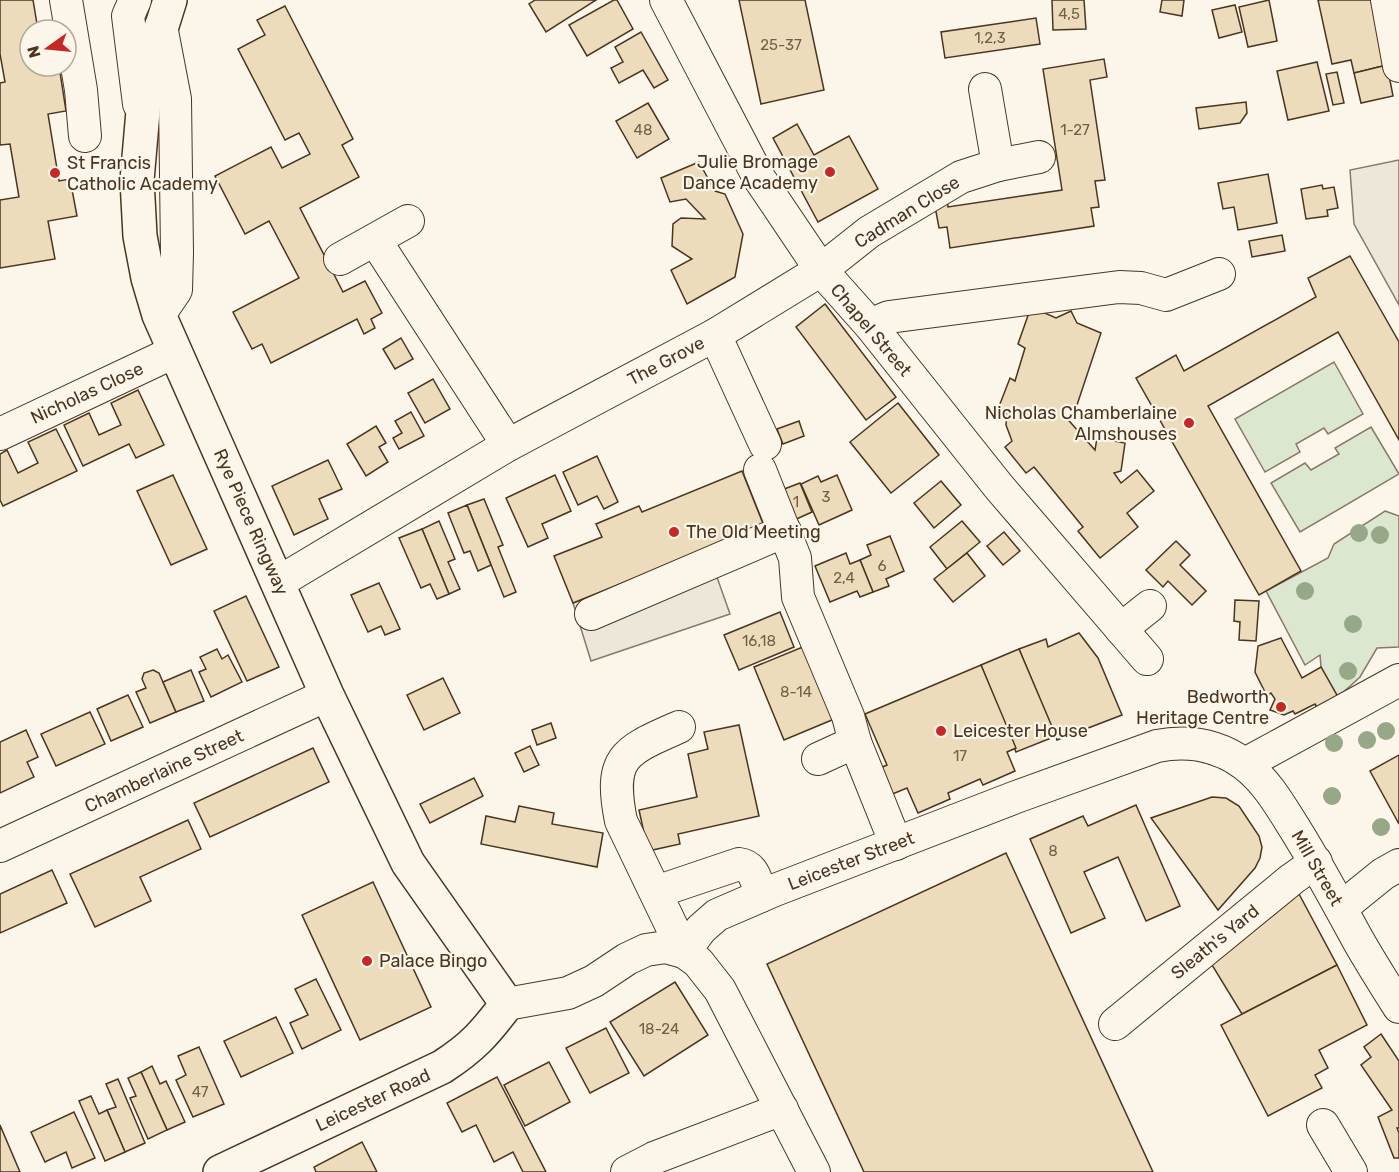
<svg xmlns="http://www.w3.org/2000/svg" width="1399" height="1172" font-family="Rubik,sans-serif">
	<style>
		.green { fill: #dce7d0; stroke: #887966; stroke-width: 1.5 }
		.parking { fill: #ede7d9; stroke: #887966; stroke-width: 1.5 }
		.building { fill: #ecdcbc; stroke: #4a3520; stroke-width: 1.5 }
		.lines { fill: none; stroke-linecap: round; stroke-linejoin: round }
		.minor-casing { stroke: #4a3520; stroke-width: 34 }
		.major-casing { stroke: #4a3520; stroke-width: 36 }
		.minor { stroke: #fbf6e9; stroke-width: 32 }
		.major { stroke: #fbf6e9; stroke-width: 33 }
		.tree { fill: #96a887 }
		.poi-dot { fill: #c62828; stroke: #fbf6e9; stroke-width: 2 }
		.labels { text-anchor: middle; stroke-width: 4.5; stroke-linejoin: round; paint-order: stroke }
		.number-label { font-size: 15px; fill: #725f47 }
		.poi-label { font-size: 18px; fill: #4a3520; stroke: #fbf6e9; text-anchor: start }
		.street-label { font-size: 18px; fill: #4a3520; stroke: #fbf6e9 }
	</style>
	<rect width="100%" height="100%" fill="#fbf6e9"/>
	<!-- green -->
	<g class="green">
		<path d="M1334,362L1363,414L1328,434L1324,428L1296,444L1300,452L1265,472L1235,419Z"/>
		<path d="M1371,427L1399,474L1300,532L1271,483L1305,463L1311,470L1339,454L1335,448Z"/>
		<path d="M1385,511L1399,516V647L1377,648L1360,677L1338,697L1321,667L1320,655L1305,665L1266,591L1328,558L1334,544Z"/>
	</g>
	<!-- parking -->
	<g class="parking">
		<path d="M1399,160V305L1354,224L1350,170Z"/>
		<path d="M707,549L730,614L591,661L573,603Z"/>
	</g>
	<!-- building -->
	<g class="building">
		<path d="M0,0H33L38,30H30V66H59L66,111L48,114L59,181L70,179L77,216L48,221L55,259L0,268V200L19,197L10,144L0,145V83L5,82L0,54Z"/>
		<path d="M535,0H596L546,32L529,4Z"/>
		<path d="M614,0H617L633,29L587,56L569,25Z"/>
		<path d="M739,0H805L824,90L761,104Z"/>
		<path d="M1052,0H1084L1086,29L1053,30Z"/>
		<path d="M1162,0H1184L1182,16L1160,12Z"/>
		<path d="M1269,0L1277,41L1248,47L1239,7Z"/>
		<path d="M1318,0H1372L1387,65L1354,73L1351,60L1332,64Z"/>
		<path d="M1235,5L1242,32L1219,38L1212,10Z"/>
		<path d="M285,6L353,139L342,145L359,177L300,208L343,292L365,281L382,313L371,319L375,328L364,334L357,319L271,363L262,344L252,349L233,312L299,278L269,221L245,234L215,176L271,147L282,168L310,154L299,133L285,140L238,49L265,35L257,20Z"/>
		<path d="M1036,18L1040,44L945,58L941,32Z"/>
		<path d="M641,32L668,80L654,88L643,70L619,83L611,68L623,62L615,47Z"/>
		<path d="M1104,59L1107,77L1090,80L1105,180L1095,181L1099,207L1091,208L1094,226L950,248L947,227L939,228L934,201L947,199L948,207L1062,190L1043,69Z"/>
		<path d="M1317,62L1329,111L1288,120L1277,71Z"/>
		<path d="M1387,65L1393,96L1361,103L1354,73Z"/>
		<path d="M1337,72L1344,103L1333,105L1326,74Z"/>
		<path d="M1246,102L1247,113L1240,123L1199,129L1196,108Z"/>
		<path d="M648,103L669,139L637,158L616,121Z"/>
		<path d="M797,124L814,155L849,136L878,189L818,222L773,138Z"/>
		<path d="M699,162L715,191L725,194L743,234L735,277L687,304L671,270L692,259L672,246L673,224L681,218L705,219L686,199L670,202L661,178Z"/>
		<path d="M1268,174L1277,223L1238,230L1234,207L1223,209L1218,183Z"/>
		<path d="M1322,185L1323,189L1334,187L1338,208L1327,210L1328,216L1306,219L1301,189Z"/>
		<path d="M1282,235L1285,251L1252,257L1249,241Z"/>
		<path d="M1350,256L1399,342V440L1338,332L1208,406L1301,571L1259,595L1136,378L1176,355L1184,371L1316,297L1308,278Z"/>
		<path d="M825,304L896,397L866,420L796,327Z"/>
		<path d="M1031,307L1056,318L1071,311L1077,323L1101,333L1075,411L1064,406L1063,414L1095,450L1097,438L1125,443L1121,471L1114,473L1121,483L1137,470L1154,491L1127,513L1138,527L1100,558L1078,531L1083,527L1034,467L1026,473L1005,447L1012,441L1006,425L1007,413L998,409L1010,378L1015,381L1025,348L1018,344Z"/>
		<path d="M401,338L413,359L395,369L383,349Z"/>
		<path d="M433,379L450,409L425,423L408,393Z"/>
		<path d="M138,390L164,445L136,458L129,444L83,466L64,425L89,413L99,435L121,425L111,403Z"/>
		<path d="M898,403L939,455L891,493L850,442Z"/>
		<path d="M411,412L424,436L399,449L393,438L402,433L395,421Z"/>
		<path d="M799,421L804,436L783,444L777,429Z"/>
		<path d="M376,426L386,443L379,447L388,462L366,476L347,444Z"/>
		<path d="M56,429L77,471L3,506L0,500V454L7,450L18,473L38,463L28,442Z"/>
		<path d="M597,456L618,502L604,509L597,496L578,505L563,472Z"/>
		<path d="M328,460L342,489L319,499L328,519L294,535L272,486Z"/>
		<path d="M742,471L764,526L573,603L554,556L602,537L596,524L639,506L642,512Z"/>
		<path d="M173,475L207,549L171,565L137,491Z"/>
		<path d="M555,475L571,511L542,524L548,538L528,547L506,498Z"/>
		<path d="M837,475L852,510L819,525L801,484L818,476L821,482Z"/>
		<path d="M941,481L961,505L934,528L914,503Z"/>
		<path d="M800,483L812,512L792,521L779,491Z"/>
		<path d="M484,499L503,545L498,547L516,592L504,597L467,505Z"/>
		<path d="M467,505L491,565L478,571L470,551L464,553L448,513Z"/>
		<path d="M439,521L455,559L448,562L460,589L449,594L422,529Z"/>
		<path d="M962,521L980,542L947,569L930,547Z"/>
		<path d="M422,529L449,594L437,599L430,584L421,588L399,538Z"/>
		<path d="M1004,532L1020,551L1003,565L987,546Z"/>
		<path d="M890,536L904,571L886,579L889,586L873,592L860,560L871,555L867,545Z"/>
		<path d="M1176,541L1190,555L1180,565L1206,591L1192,605L1168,581L1163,587L1146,570Z"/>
		<path d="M846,553L850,564L860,560L873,592L860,597L857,591L830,602L815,566Z"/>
		<path d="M967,553L985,576L953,602L934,579Z"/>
		<path d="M379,583L400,629L385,635L381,626L368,632L351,595Z"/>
		<path d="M246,596L279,667L247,681L214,611Z"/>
		<path d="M1235,600L1259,601L1256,641L1239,640L1240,622L1234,621Z"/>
		<path d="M780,612L794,647L739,670L724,635Z"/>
		<path d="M1079,633L1098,658L1122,715L1057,740L1019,649L1046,639L1048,647Z"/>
		<path d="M1281,638L1302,678L1321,667L1338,697L1318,709L1315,704L1295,714L1293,711L1284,715L1270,710L1275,699L1271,693L1267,696L1255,672L1258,646Z"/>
		<path d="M810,644L839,717L784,740L754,667Z"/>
		<path d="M217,649L222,659L228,655L242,682L211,697L199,672L206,669L200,657Z"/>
		<path d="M1019,649L1056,736L1016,752L981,665Z"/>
		<path d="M981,665L1016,748L1007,752L1015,771L983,785L980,779L948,793L950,799L918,813L907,788L890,795L878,769L887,765L865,714Z"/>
		<path d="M153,670L159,673L176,712L150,723L136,692L146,688L142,679L144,673Z"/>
		<path d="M191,670L204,701L176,712L163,682Z"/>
		<path d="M443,678L460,713L424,730L407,695Z"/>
		<path d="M128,695L143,727L111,741L97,709Z"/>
		<path d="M90,712L105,744L56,766L41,734Z"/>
		<path d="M551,723L556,738L537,745L532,730Z"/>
		<path d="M739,725L759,816L678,834L680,844L648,851L639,810L697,797L688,754L708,749L704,732Z"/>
		<path d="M26,730L38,757L27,762L34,777L0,793V742Z"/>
		<path d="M530,746L539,765L524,772L515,753Z"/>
		<path d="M313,748L329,782L210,837L194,803Z"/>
		<path d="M1399,755V824L1370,771Z"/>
		<path d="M474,778L483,796L430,823L420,804Z"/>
		<path d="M1212,797L1226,798L1239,806L1259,836L1262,847L1260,858L1255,868L1218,910L1151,818Z"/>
		<path d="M1136,805L1180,906L1146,921L1118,857L1084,872L1105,918L1071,933L1030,839L1083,816L1088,826Z"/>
		<path d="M519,806L554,813L552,824L603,833L597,867L481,844L486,816L515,822Z"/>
		<path d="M188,820L201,849L140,877L151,901L95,927L70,874Z"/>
		<path d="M1006,853L1153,1172H864L767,964Z"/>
		<path d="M52,870L67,903L0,933V894Z"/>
		<path d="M373,882L431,1007L360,1040L302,915Z"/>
		<path d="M1299,894L1337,965L1242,1014L1212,965Z"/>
		<path d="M1337,965L1367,1025L1319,1050L1328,1068L1315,1075L1322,1088L1268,1116L1221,1025Z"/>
		<path d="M316,979L341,1030L302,1049L290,1023L308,1015L295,989Z"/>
		<path d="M675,982L708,1035L644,1076L610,1022Z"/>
		<path d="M276,1017L293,1053L241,1077L224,1041Z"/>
		<path d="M606,1028L629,1073L590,1093L566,1048Z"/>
		<path d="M1381,1034L1399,1061V1128H1397L1399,1133V1158H1394L1378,1117L1392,1110L1361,1065L1371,1057L1364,1047Z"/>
		<path d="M199,1047L224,1104L193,1117L176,1080L186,1075L178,1056Z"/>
		<path d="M549,1062L570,1102L525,1126L504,1085Z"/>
		<path d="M152,1066L160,1084L166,1081L185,1122L167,1130L141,1072Z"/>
		<path d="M141,1072L167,1130L148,1139L130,1098L136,1096L128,1078Z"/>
		<path d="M497,1077L546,1172H523L513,1152L494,1162L476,1125L462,1132L447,1103Z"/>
		<path d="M118,1079L145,1143L125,1152L107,1110L116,1107L106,1084Z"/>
		<path d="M91,1096L99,1114L107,1110L125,1152L105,1161L79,1101Z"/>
		<path d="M74,1112L95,1158L72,1168L66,1152L45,1162L31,1132Z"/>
		<path d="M0,1125L20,1172H0Z"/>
		<path d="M362,1142L377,1172H316L314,1167Z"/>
	</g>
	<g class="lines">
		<defs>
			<g id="minor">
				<path d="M66,0L81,90L85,136"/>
				<path d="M135,0L128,16L139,104"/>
				<path d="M666,0L759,178L821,270L870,325L999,487L1147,659"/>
				<path d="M1387,0L1399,66"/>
				<path d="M998,165L1039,157"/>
				<path d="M375,240L508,445"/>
				<path d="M340,259L408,221"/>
				<path d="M159,315L176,290L177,253L175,99L161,26"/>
				<path d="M870,325L889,317L1119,287L1141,288L1166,295L1219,274"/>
				<path d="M715,335L765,444"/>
				<path d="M0,434L174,352"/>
				<path d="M760,470L795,558L798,597L848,716L855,742"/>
				<path d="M279,582L508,445L715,335L821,270L869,232L961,177L998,165L985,89"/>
				<path d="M591,614L785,531"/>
				<path d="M1121,629L1150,606"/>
				<path d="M679,727C625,751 608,756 621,821L684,952"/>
				<path d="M818,759L855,742L896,844"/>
				<path d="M1245,764L1399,680"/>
				<path d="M0,846L327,695"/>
				<path d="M656,892L739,864C755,866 757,883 761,896"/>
				<path d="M1341,908L1383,874L1399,865"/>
				<path d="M684,952L701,929L717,915L775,890L1016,797L1157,746C1188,740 1218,745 1244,764C1264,779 1277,800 1290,821C1315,860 1336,900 1358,940C1371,963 1385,985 1399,1007"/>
				<path d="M507,1004L568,993L594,981L627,959L646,950L666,947L684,952L698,962L720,990L814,1172"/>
				<path d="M1115,1024L1292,879L1316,862"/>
				<path d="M1323,1125L1351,1172"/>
				<path d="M627,1172L654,1158L782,1109"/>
			</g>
			<path id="major" d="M170,0L146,77L137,180L140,236L148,278L159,315L327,695L408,863L507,1004C485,1033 473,1047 442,1067L220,1172"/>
		</defs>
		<!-- minor casing -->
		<use href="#minor" class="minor-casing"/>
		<!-- major casing -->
		<use href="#major" class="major-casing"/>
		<!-- minor -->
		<use href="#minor" class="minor"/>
		<!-- major -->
		<use href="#major" class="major"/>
	</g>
	<!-- trees -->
	<g class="tree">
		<circle cx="1359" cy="533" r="9"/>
		<circle cx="1380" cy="535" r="9"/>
		<circle cx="1305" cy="591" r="9"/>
		<circle cx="1353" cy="624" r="9"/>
		<circle cx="1348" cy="671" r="9"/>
		<circle cx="1386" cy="731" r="9"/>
		<circle cx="1367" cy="740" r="9"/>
		<circle cx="1334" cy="743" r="9"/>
		<circle cx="1332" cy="796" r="9"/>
		<circle cx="1381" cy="827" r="9"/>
	</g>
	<!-- markers -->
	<g class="poi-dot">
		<circle cx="830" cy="172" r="6"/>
		<circle cx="55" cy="173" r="6"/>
		<circle cx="1189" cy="423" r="6"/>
		<circle cx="674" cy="532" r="6"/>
		<circle cx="1281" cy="707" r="6"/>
		<circle cx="941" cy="731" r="6"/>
		<circle cx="367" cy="961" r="6"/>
	</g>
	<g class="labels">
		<!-- number labels -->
		<g class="number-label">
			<text x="1069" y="19">4,5</text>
			<text x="990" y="43">1,2,3</text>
			<text x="781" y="50">25-37</text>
			<text x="643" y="135">48</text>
			<text x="1075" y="135">1-27</text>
			<text x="826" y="502">3</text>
			<text x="796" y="507">1</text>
			<text x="882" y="571">6</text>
			<text x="844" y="583">2,4</text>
			<text x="759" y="646">16,18</text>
			<text x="796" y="697">8-14</text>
			<text x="960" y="761">17</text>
			<text x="1053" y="856">8</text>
			<text x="659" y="1034">18-24</text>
			<text x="200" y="1097">47</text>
		</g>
		<!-- poi labels -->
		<g class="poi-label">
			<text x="818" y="168" text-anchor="end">Julie Bromage<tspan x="818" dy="21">Dance Academy</tspan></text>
			<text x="67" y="169">St Francis<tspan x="67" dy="21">Catholic Academy</tspan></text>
			<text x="1177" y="419" text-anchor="end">Nicholas Chamberlaine<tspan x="1177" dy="21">Almshouses</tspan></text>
			<text x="686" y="538">The Old Meeting</text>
			<text x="1269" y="703" text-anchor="end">Bedworth<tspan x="1269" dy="21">Heritage Centre</tspan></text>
			<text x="953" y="737">Leicester House</text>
			<text x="379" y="967">Palace Bingo</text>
		</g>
		<!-- street labels -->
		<g class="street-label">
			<text transform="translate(907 212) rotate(-32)" y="6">Cadman Close</text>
			<text transform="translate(871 330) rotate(50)" y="6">Chapel Street</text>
			<text transform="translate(666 361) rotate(-28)" y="6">The Grove</text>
			<text transform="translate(87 393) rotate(-25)" y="6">Nicholas Close</text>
			<text transform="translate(251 522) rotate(66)" y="6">Rye Piece Ringway</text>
			<text transform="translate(164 771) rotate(-25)" y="6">Chamberlaine Street</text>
			<text transform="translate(851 861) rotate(-21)" y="6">Leicester Street</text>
			<text transform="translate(1317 868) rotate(60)" y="6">Mill Street</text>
			<text transform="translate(1215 942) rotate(-39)" y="6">Sleath's Yard</text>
			<text transform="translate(373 1100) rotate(-25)" y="6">Leicester Road</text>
		</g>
	</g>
	<!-- north arrow -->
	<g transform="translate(48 48) rotate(255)"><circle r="28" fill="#fbf6e9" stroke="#b4a999" stroke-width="1.5"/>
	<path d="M0-4.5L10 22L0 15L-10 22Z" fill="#c62828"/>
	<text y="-9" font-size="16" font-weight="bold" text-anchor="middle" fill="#4a3520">N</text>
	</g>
</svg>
